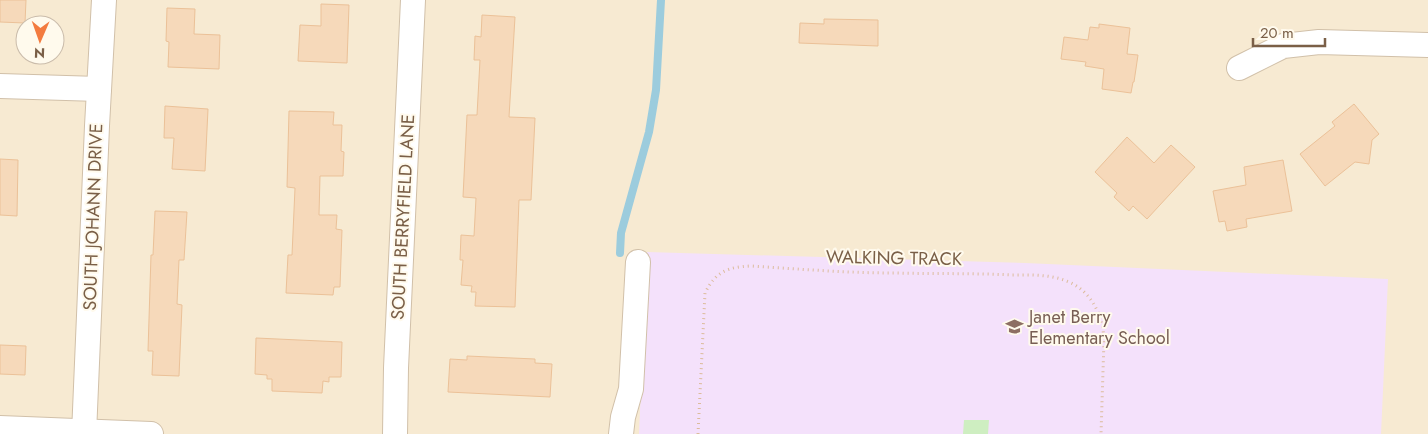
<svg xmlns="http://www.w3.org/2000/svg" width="1428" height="434" font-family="Jost,sans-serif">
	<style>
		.residential { fill: #f7ead2; fill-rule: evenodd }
		.education { fill: #f4e1fb }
		.green { fill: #ceeec1 }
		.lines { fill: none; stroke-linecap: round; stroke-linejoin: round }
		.stream { stroke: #9cccdd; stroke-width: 8 }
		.building { fill: #f6d9ba; stroke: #ebc198 }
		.minor-casing { stroke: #d1c0a9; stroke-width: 26 }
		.path { stroke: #dcbc9c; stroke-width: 3; stroke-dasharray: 1 4; stroke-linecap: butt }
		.minor { stroke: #fff; stroke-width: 24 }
		.labels { text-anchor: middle; stroke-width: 4; stroke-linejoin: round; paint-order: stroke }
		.street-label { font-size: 18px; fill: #7a5f47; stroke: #fffaed }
		.education-label { font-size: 18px; fill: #785e54; stroke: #fffaed; text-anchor: start }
	</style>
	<rect width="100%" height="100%" fill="#fef7e5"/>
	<!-- residential -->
	<path class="residential" d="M0,0H1428V434H0ZM25,25H55V55H25Z"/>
	<!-- education -->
	<path class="education" d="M647,252L1025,263L1388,279L1381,434H639Z"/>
	<!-- green -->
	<path class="green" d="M964,420H989L988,434H963Z"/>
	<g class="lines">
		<!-- stream -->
		<path class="stream" d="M620,253L621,233L649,132L656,90L661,0"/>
	</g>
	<!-- building -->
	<g class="building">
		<path d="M0,0H26L25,23L0,22Z"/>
		<path d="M321,4L349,5L347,63L298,61L300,25L321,26Z"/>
		<path d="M167,8L195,9L194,34L220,35L219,69L168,67L169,42L166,41Z"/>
		<path d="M482,15L515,17L509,117L535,118L531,200H519L515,307L475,306L476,292H471L472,286L461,285L463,260H460L461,235L474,236L476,198L463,197L467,115H477L480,60H474L475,36L481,37Z"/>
		<path d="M824,19L878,20V46L799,43L800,23L824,24Z"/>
		<path d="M1099,24L1130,28L1127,54L1138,55L1134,82H1133L1131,93L1102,89L1104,69L1085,66L1086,62L1061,59L1064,37L1088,40L1090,27L1099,28Z"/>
		<path d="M1354,104L1379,134L1372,140L1369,164L1355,162L1325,186L1300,154L1335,126L1332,122Z"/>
		<path d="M165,106L208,109L205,171L172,169L174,138H164Z"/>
		<path d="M289,111L334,112L333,125H342L341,151L344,152L343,176H320L319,215H337L336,229L342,230L340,287H334L333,295L286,293L288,255H292L295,188L287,187Z"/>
		<path d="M1127,137L1154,163L1171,145L1195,167L1147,219L1133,206L1129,211L1114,197L1117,193L1095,172Z"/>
		<path d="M0,159L18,160L17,216L0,215Z"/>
		<path d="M1283,160L1292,211L1246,219L1247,227L1227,231L1225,221L1219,222L1213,191L1246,185L1244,167Z"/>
		<path d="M155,211L187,212L184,260H179L177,304L182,305L179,376L152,375L153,351H148L151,255H153Z"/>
		<path d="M256,338L342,342L341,377H329V382L323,381L322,393L272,391V379H267V375L255,374Z"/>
		<path d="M0,345L26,346L25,375L0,374Z"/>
		<path d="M467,356L535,359V363L552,364L550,397L448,392L450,359L467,360Z"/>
	</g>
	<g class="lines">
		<defs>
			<g id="minor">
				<path d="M1239,68L1283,46L1319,42L1428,45"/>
				<path d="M0,86L99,89"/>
				<path d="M0,428L151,434"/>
				<path d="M84,434L97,126L104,0"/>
				<path d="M395,434L396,368L413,0"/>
				<path d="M621,434L623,417L631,389L638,262"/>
			</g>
		</defs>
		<!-- minor casing -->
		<use href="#minor" class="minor-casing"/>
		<!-- path -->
		<path class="path" d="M698,434L705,293C716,271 728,267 751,266C799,269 847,273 895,273C934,274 973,273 1012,275C1031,275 1051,274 1069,282C1092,292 1103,316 1104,340L1101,434"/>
		<!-- minor -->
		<use href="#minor" class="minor"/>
	</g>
	<!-- icons -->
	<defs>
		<symbol id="school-bare" viewBox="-9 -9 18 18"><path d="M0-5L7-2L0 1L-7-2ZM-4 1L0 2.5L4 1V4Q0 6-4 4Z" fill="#8d6e63" stroke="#fffaed" stroke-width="2.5" paint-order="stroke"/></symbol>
	</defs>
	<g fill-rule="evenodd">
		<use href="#school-bare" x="1002" y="314" width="25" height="25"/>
	</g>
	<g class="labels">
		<!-- street labels -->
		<g class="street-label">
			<text transform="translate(93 217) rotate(-88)" y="6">SOUTH JOHANN DRIVE</text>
			<text transform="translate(403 217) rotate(-87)" y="6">SOUTH BERRYFIELD LANE</text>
			<text transform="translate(894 258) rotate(1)" y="6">WALKING TRACK</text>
		</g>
		<!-- education labels -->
		<g class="education-label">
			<text x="1029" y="323">Janet Berry<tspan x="1029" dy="21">Elementary School</tspan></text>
		</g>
	</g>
	<!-- north arrow -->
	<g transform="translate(40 40) rotate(182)"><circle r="24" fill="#fffaed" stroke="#cabcab"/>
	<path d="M0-4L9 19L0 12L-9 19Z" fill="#f37b3f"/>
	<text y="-8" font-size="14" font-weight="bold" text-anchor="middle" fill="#7a5f47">N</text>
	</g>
	<!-- scale -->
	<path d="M1253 38v8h72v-8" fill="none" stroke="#7a5f47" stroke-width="2.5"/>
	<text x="1260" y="38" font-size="15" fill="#7a5f47" stroke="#fffaed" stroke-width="4" paint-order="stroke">20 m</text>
</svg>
